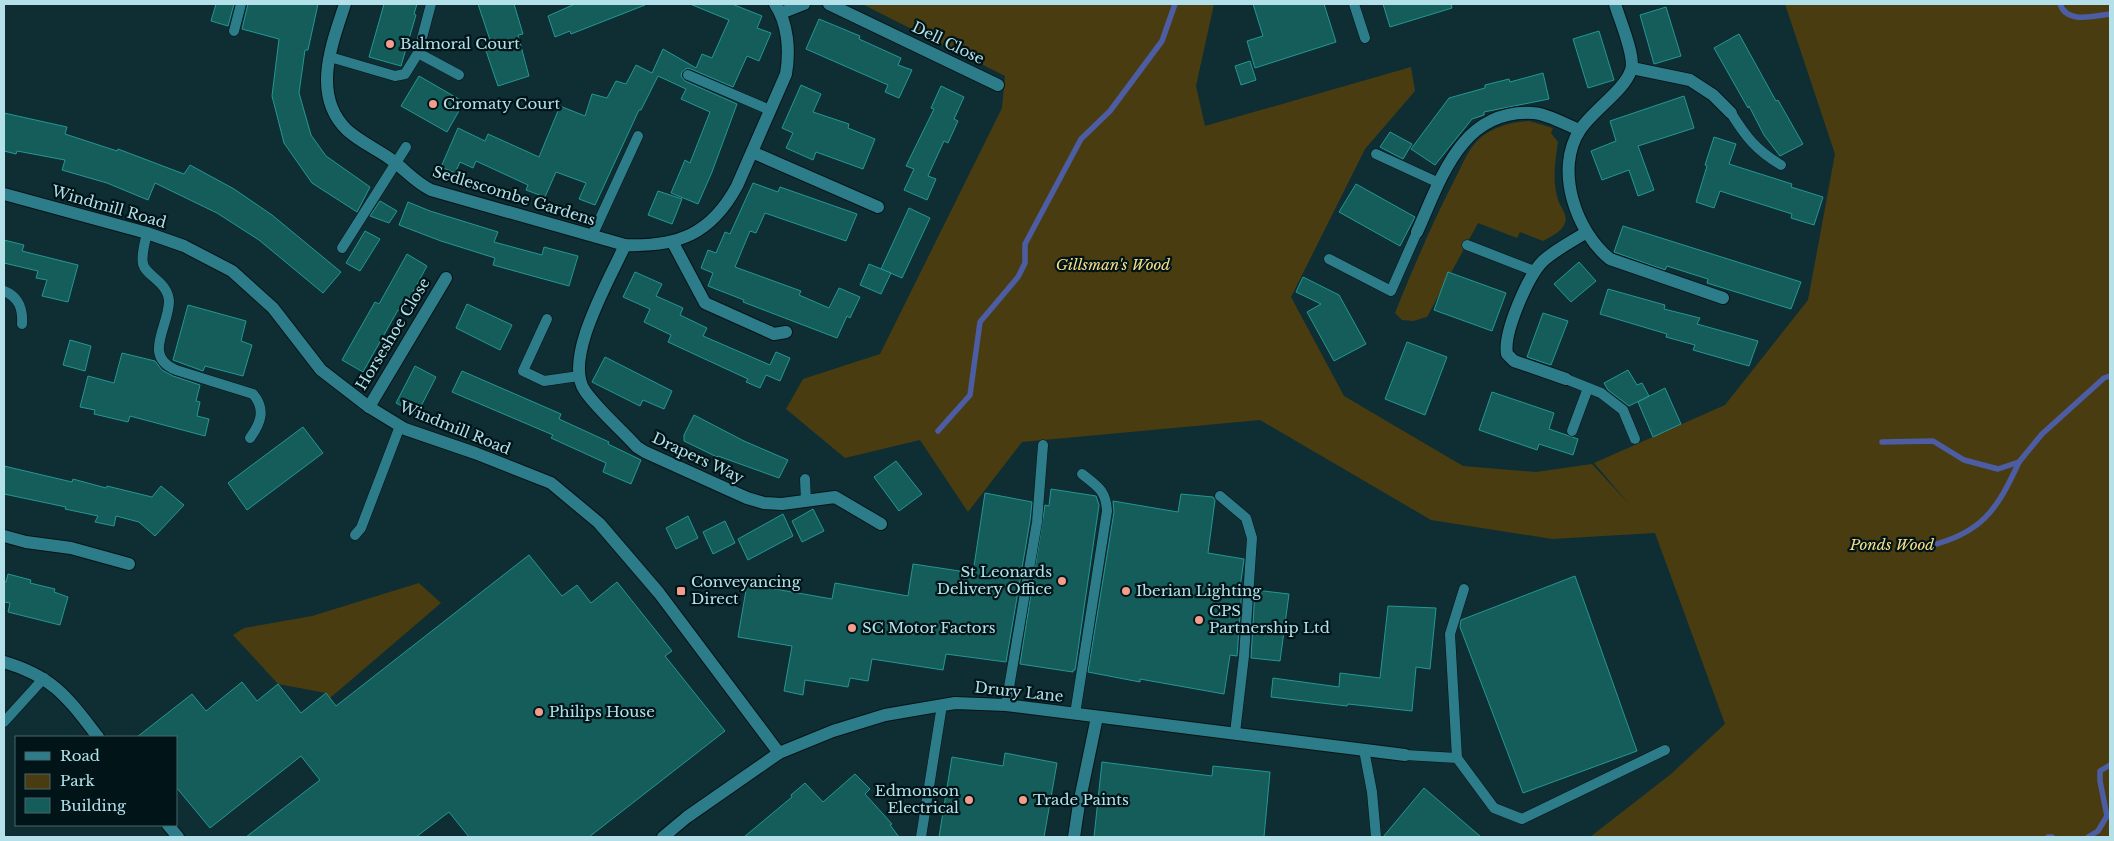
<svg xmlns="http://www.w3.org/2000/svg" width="2114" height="841" font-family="'Libre Baskerville',serif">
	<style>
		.green { fill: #4a3c11 }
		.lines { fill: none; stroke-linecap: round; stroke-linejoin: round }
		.stream { stroke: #4c5da3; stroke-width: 5.5 }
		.building { fill: #155d5a; stroke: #249793 }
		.service-casing { stroke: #071417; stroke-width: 11 }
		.minor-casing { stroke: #071417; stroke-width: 14 }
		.service { stroke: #2d7c8a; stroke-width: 10 }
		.minor { stroke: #2d7c8a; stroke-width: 12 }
		.poi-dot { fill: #f49d8c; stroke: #011519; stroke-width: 2 }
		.labels { text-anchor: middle; stroke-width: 4.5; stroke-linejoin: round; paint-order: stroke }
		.street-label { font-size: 15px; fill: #b3e0e9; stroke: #011519 }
		.poi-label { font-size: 15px; fill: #b3e0e9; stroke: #011519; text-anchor: start }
		.park-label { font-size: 15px; font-style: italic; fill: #fbdd84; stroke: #011519 }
	</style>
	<rect width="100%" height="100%" fill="#0e2e34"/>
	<!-- green -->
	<g class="green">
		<path d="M862,4H1214L1196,86L1205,126L1411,67L1415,91L1365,149L1291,297L1344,396L1463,466L1536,472L1592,464L1630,505L1594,463L1725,405L1808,300L1835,154L1785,4H2110V837H1590L1671,774L1725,724L1655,533L1552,539L1431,520L1260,420L1022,442L968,512L920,440L845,458L786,409L803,379L880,354L1002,108L1005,76Z"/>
		<path d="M1529,121L1553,128L1551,133L1558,142C1555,162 1552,180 1558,200C1561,208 1569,216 1564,225C1560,233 1550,237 1543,241L1520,232L1517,238L1478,223L1427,317L1413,321L1402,320L1395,313L1401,298C1418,257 1436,215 1457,175C1463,163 1469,148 1479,139C1492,127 1511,122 1529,121Z"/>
		<path d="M419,583L441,603L330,698L326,693L278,684L233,635L244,628L312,616Z"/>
	</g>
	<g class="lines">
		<!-- stream -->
		<g class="stream">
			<path d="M2060,4C2067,24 2093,16 2110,14"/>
			<path d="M938,431L970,395L980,322L1018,277L1025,263V244L1081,139L1110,111L1162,41L1175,4"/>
			<path d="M1882,442L1933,441L1964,460L1998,469L2019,462L2042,434L2104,378L2110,376"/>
			<path d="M1929,546C1982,533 1997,510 2019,462"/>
			<path d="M2048,837H2052"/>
			<path d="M2088,837L2098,831L2107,816L2100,781V771L2110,765"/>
		</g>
	</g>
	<!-- building -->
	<g class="building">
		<path d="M216,4H234L228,26L211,21Z"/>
		<path d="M248,4H318L308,50H305L299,93L311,135L326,156L370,187L357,212L312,183L284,143L272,96L279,39L242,29Z"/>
		<path d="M384,4H417L414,14L416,15L401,66L369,57Z"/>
		<path d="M478,4H514L523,34L518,35L529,76L498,86L485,48L492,46Z"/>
		<path d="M575,4H645V5L571,34L570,31L555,37L548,16Z"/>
		<path d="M690,4H732L762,16L757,28L771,33L759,61L747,56L733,87L691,69L687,68L682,72L681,76L685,81L737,104L712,172L698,204L671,193L685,160L690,163L710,112L681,99L686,89L658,76L641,110H639L595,205L579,199L586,183L556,172L545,197L526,190L528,185L476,161L473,168L460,162L455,173L441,167L458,128L485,141L488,134L539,157L560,106L585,116L592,94L607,98L616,81L626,84L636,65L652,73L663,49L696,68L702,54L712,58L729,20Z"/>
		<path d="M1253,4H1324L1336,42L1255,68L1247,41L1263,36Z"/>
		<path d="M1383,4H1451L1452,8L1390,27Z"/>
		<path d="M1666,7L1681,56L1654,64L1640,15Z"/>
		<path d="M819,19L860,36L859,39L901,58L898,65L912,70L899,98L885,92L888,85L806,49Z"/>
		<path d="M1599,31L1614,80L1588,88L1573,39Z"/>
		<path d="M1739,34L1776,101L1778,100L1803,144L1780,156L1764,135L1749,106L1748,108L1714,48Z"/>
		<path d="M1250,61L1256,80L1241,85L1235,66Z"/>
		<path d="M1543,73L1549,99L1484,112V115L1472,119L1435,165L1411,149L1449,98L1485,88V85L1509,79L1510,82Z"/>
		<path d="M419,76L464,102L447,132L401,106Z"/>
		<path d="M801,85L821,94L813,112L849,124L848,128L875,139L863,169L816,152L813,160L786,148L793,133L782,128Z"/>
		<path d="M941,86L964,97L954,119L958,121L948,143L944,141L928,176L936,179L927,200L904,190L914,169L906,166L934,109L931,108Z"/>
		<path d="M1684,96L1694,128L1638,146L1654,190L1638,196L1629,170L1602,180L1591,151L1616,141L1610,121Z"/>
		<path d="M4,113L67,127L65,134L117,151L118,149L184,174L190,165L234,189L272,215L341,272L323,293L259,240L217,213L155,183L148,200L107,183L62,170L65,160L17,151L16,154L4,151Z"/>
		<path d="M1390,132L1412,144L1403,159L1380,147Z"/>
		<path d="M1714,137L1736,144L1729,164L1792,184L1791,187L1823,197L1814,225L1791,218L1792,214L1720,191L1714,208L1696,202L1707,166L1705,165Z"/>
		<path d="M753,183L778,192L780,187L857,214L846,241L765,213L756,233L750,231L735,267L801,291L799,295L829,308L839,288L860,297L850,318L847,316L837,338L743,302L744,300L708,286L713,273L701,268L708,250L716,253L725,232L730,234Z"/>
		<path d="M1356,184L1415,217L1400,246L1339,212Z"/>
		<path d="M658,191L682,199L672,224L648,215Z"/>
		<path d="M380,201L397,211L389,223L370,216Z"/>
		<path d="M408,202L430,211L498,232L494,242L542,255L544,247L578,256L569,286L493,265L495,258L441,241L399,225Z"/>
		<path d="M909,208L930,218L902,278L881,269Z"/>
		<path d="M1623,226L1801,282L1791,309L1707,283L1708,279L1667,266L1665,270L1614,252Z"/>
		<path d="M365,231L380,239L360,271L346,263Z"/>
		<path d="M4,240L24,245L22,251L78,265L68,302L42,296L47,280L36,278L38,271L4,263Z"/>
		<path d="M407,254L427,266L402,312L398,310L363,372L342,360L375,302L379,304Z"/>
		<path d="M1579,262L1596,281L1571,302L1554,284Z"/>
		<path d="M869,264L891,273L881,294L860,285Z"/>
		<path d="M635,272L662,284L656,296L683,308L680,315L707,328L703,336L770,365L776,352L790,358L780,381L766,375L760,388L746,382L748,379L668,342L671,335L644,322L650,309L623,297Z"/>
		<path d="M1448,272L1506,293L1492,331L1434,310Z"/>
		<path d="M1303,277L1339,295L1366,344L1334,361L1307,312L1321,304L1296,292Z"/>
		<path d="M1608,289L1665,305L1664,309L1700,318L1697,324L1758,341L1749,366L1693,350L1695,345L1666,337L1667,334L1600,314Z"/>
		<path d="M467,304L512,325L500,350L456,328Z"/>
		<path d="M188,305L246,321L241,341L252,345L243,376L205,366L203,371L173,360Z"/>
		<path d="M1543,313L1568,321L1551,365L1527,357Z"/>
		<path d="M70,340L91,346L85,371L63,365Z"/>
		<path d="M1407,342L1447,357L1425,415L1385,399Z"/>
		<path d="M122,353L155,361L162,370L173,376L200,385L196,401L200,402L197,416L209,419L205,436L130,416L128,422L94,414L95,410L80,407L88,376L114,383Z"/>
		<path d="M605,357L672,391L664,409L643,400L640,406L592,382Z"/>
		<path d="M415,366L436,377L417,414L396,403Z"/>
		<path d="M1628,370L1637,385L1642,383L1649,396L1629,406L1608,390L1604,383Z"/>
		<path d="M462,371L561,414L559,419L609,442L608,444L641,460L631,484L603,472L606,463L551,438L553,435L452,392Z"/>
		<path d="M1665,388L1681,424L1653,437L1638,402Z"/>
		<path d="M1492,392L1554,413L1549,429L1578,439L1573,455L1539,444L1537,450L1479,430Z"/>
		<path d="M694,415L744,441L788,460L779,478L718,456L717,457L684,441V435Z"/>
		<path d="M303,427L323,453L247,510L228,483Z"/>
		<path d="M896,461L922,494L899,511L874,477Z"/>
		<path d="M4,466L72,482L73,479L106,488L107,486L152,497L161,486L184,505L155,536L139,522L116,516L114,526L95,522L98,516L65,509L66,507L4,494Z"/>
		<path d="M1051,489L1096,496L1099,505L1075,670H1073V672L1020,664L1045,505L1049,506Z"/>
		<path d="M985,493L1032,502L1030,521L1006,662L946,654L943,670L872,659L868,681L850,678L848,687L805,680L803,695L784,691L792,646L738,637L747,584L832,599L835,583L908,596L913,564L973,573Z"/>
		<path d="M1181,494L1213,497L1215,500L1208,553L1244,559L1240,588H1242L1237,656L1230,655L1224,694L1140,679V682L1088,672L1114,512L1113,501L1178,512Z"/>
		<path d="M813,509L824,531L802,542L792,521Z"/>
		<path d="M783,514L793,536L748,560L738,539Z"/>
		<path d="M688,516L698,538L676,549L666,528Z"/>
		<path d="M725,521L735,543L713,554L703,532Z"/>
		<path d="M529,555L562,596L577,585L591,603L617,582L672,651L665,656L725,731L589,837H469L449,812L416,837H246L320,780L301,756L210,828L176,787V737H137L192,694L206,711L242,682L257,701L278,684L301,713L326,693L336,706Z"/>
		<path d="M8,574L31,580L30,583L55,589L54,592L68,597L60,625L8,612L10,603L4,602V581L6,582Z"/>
		<path d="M1575,576L1637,751L1523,793L1460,627L1461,620Z"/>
		<path d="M1255,590L1289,594L1280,661L1251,658Z"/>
		<path d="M1388,606L1436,608L1430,669L1416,667L1412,711L1348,704L1347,706L1271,697L1273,678L1339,687L1340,673L1380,678Z"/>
		<path d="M1005,753L1057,763L1044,837H939L952,757L1003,766Z"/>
		<path d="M1102,762L1212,776L1213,766L1270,772L1264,837H1094Z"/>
		<path d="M855,774L870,789L865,794L892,824L890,825L899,837H744L792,797L791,795L805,783L823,802Z"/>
		<path d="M1424,788L1481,837H1383Z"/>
	</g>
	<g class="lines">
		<defs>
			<g id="service">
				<path d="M1354,4L1365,38"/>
				<path d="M234,31L241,4"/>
				<path d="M418,53L459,75"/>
				<path d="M330,57L395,76L405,74L418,53L431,4"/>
				<path d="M688,75L770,110"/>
				<path d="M1731,113C1746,137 1756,150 1781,165"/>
				<path d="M1376,154L1439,183"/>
				<path d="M147,233C145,242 141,255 143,264C146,276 168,282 169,301C169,327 142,356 176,370L253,394C266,409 261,423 250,438"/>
				<path d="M592,236L638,136"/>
				<path d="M1467,245L1534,271"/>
				<path d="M342,248L406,147"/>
				<path d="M1329,259L1391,291L1417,232"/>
				<path d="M4,291C19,297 23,309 22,324"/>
				<path d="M547,319L523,371L544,381L579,376"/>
				<path d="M1566,379L1601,393L1623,410L1635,439"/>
				<path d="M1572,431L1588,388"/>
				<path d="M805,479L806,501"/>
				<path d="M1220,496L1246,518L1252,538L1244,656L1235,733"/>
				<path d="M355,535L361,528L400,426"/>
				<path d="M1006,705L1037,522L1043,445"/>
				<path d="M1075,714L1107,511C1106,490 1097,486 1082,474"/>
				<path d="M4,722L44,678"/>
				<path d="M1364,750L1372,792L1376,837"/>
				<path d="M1405,755L1457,758L1494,808L1522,819L1665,750"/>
				<path d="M1457,758L1450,634L1464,589"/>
				<path d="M921,837L942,705"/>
			</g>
			<g id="minor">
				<path d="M345,4C332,44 311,95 347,130C359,141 376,149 389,158C405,169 413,181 431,190L625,245C678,247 711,234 737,186L786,74C790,51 788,23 775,4"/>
				<path d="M829,4L998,85"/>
				<path d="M1615,4C1619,18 1636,57 1631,70C1625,90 1592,111 1580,130C1554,169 1576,232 1610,259L1723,298"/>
				<path d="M781,13L804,4"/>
				<path d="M1632,68L1690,80L1713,95L1731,113"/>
				<path d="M752,152L878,207"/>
				<path d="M4,194L147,233L184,246L232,271L273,308L321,370L369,407L405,429L475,453L551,483L599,523L659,593L779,753"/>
				<path d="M1417,232C1441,179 1461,109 1533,113C1545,113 1567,125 1579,130"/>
				<path d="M673,243L705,303L774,334L786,332"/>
				<path d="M625,245C611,277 562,359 585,391C599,411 620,428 637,447L645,452L747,498L764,503L782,504L835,497L881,524"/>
				<path d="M1566,379L1514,361L1507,354C1503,333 1528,276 1543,261C1555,250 1571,242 1585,233"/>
				<path d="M369,407L446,278"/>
				<path d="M4,536L26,542L71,548L129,564"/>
				<path d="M4,662C54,677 67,697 98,737"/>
				<path d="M168,825L178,837"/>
				<path d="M663,837L687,817L779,753L833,731L885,715L955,703L1006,705L1405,755"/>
				<path d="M1074,837L1079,804L1097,717"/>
			</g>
		</defs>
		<!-- service casing -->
		<use href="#service" class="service-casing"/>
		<!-- minor casing -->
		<use href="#minor" class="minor-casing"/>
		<!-- service -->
		<use href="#service" class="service"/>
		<!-- minor -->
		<use href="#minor" class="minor"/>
	</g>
	<!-- markers -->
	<g class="poi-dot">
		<circle cx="390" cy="44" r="5"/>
		<circle cx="433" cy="104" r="5"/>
		<circle cx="1062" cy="581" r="5"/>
		<rect x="676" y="586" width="10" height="10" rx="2.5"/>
		<circle cx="1126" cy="591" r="5"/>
		<circle cx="1199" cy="620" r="5"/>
		<circle cx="852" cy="628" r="5"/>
		<circle cx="539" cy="712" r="5"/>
		<circle cx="969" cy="800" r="5"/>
		<circle cx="1023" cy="800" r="5"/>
	</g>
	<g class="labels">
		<!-- street labels -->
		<g class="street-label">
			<text transform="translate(948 43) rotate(26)" y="5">Dell Close</text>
			<text transform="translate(514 196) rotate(17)" y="5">Sedlescombe Gardens</text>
			<text transform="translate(109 207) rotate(16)" y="5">Windmill Road</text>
			<text transform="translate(393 334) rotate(-59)" y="5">Horseshoe Close</text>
			<text transform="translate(455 428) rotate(22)" y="5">Windmill Road</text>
			<text transform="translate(698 458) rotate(25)" y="5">Drapers Way</text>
			<text transform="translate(1019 692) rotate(6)" y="5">Drury Lane</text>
		</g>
		<!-- poi labels -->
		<g class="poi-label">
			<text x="400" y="49">Balmoral Court</text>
			<text x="443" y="109">Cromaty Court</text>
			<text x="1052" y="577" text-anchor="end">St Leonards<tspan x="1052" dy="17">Delivery Office</tspan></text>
			<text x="691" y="587">Conveyancing<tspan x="691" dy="17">Direct</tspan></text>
			<text x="1136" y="596">Iberian Lighting</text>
			<text x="1209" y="616">CPS<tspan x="1209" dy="17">Partnership Ltd</tspan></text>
			<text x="862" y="633">SC Motor Factors</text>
			<text x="549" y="717">Philips House</text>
			<text x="959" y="796" text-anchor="end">Edmonson<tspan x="959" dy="17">Electrical</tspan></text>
			<text x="1033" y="805">Trade Paints</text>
		</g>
		<!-- park labels -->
		<g class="park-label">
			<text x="1113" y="270">Gillsman's Wood</text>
			<text x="1892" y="550">Ponds Wood</text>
		</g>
	</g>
	<!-- border -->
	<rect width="2114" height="841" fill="none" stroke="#b3e0e9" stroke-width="10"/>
	<!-- legend -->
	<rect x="15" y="736" width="162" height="90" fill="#011519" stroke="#48666c"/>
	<rect x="25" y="752" width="25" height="8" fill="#2d7c8a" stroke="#48666c"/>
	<text x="60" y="761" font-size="15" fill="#b3e0e9">Road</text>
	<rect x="25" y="774" width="25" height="15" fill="#4a3c11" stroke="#48666c"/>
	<text x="60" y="786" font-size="15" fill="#b3e0e9">Park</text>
	<rect x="25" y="798" width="25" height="15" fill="#155d5a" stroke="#48666c"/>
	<text x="60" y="811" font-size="15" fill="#b3e0e9">Building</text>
</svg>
